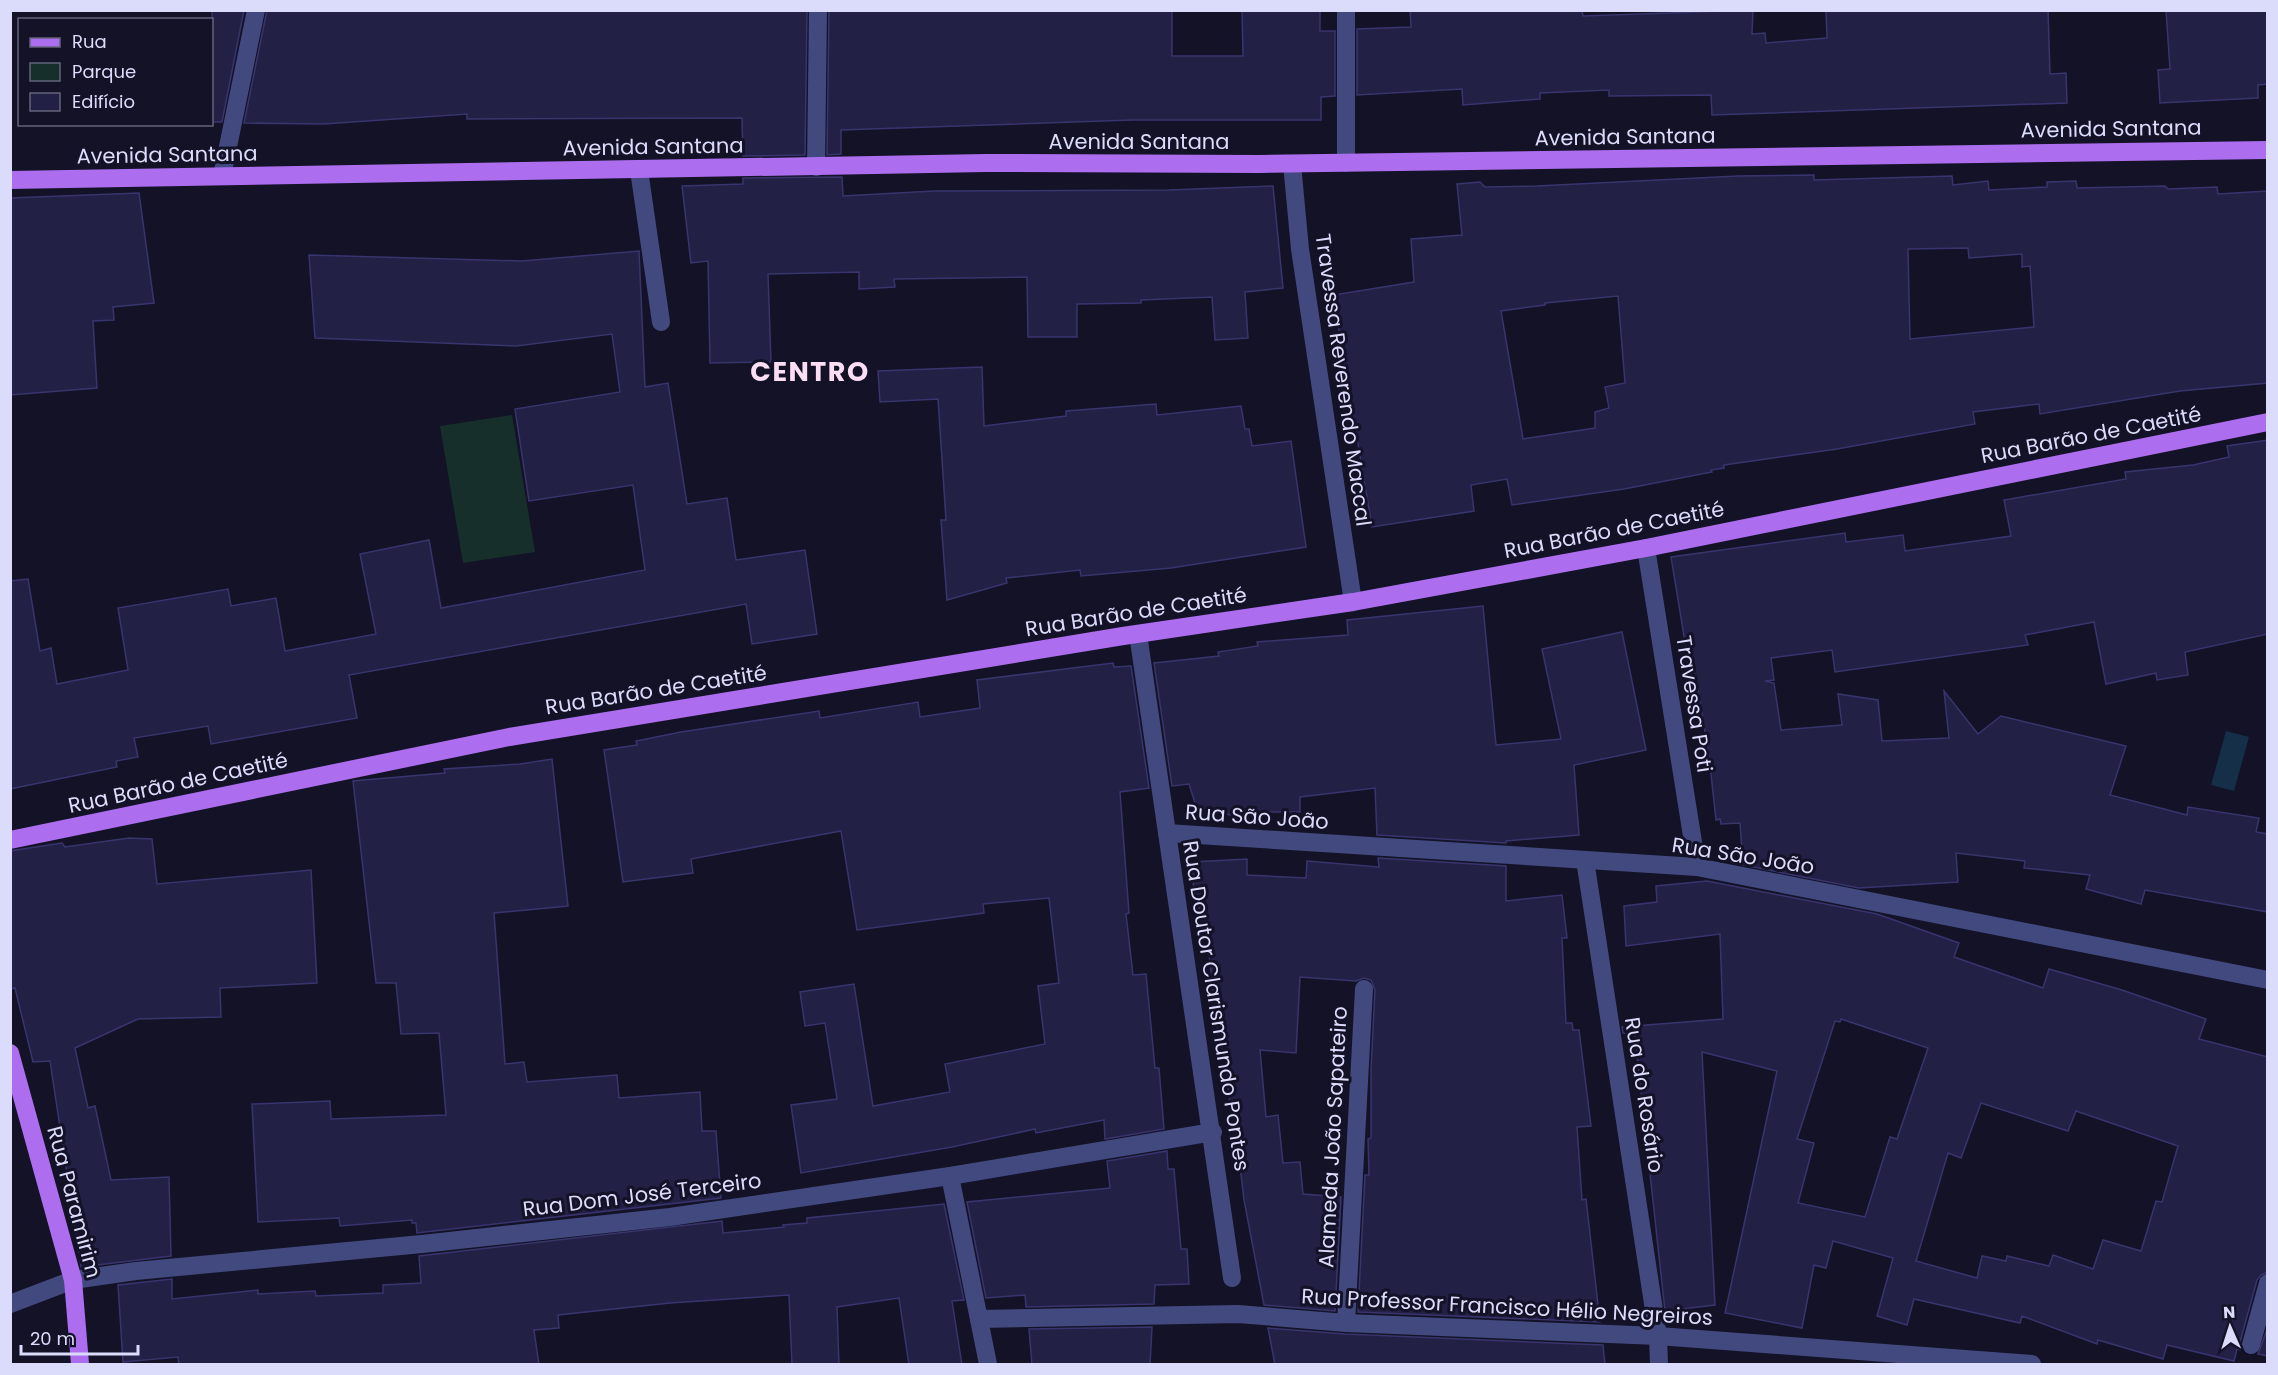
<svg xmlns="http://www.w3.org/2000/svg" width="2278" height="1375" font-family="Poppins,sans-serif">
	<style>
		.green { fill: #162f2a }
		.water { fill: #142f47 }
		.building { fill: #222045; stroke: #38356e; stroke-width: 1.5; fill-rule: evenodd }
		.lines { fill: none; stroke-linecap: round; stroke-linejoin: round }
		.minor { stroke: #42497f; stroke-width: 18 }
		.major { stroke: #ac6eef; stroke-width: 18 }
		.labels { text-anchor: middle; stroke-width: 6; stroke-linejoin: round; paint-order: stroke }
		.street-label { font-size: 21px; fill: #dbdcfb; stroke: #131226 }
		.district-label { font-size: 27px; font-weight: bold; letter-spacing: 1.5px; fill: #fbddf4; stroke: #131226 }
	</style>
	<rect width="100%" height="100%" fill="#131226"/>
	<!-- green -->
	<path class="green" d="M512,415L535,552L463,563L440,426Z"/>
	<!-- water -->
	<path class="water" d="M2226,731L2249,737L2234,791L2211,785Z"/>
	<!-- building -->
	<g class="building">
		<path d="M212,10H244L222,122H212Z"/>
		<path d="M267,10H807L805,155L743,156L742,118L467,119V114L324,124L244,123Z"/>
		<path d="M829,10H1172V56H1243L1242,10H1320V31H1335V96L1321,97V120H1132L841,130V154L827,155Z"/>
		<path d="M1410,10H1582L1583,16L1753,10L1752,34L1765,33L1766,43L1827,38L1826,10H2048L2050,74L2066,73L2067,103L1712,115L1711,95L1609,96V90L1540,93V99L1463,105L1462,89L1357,95V29L1411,27Z"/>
		<path d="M2166,10H2268V84L2258,85V98L2160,103L2158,70L2170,69Z"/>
		<path d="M1814,175V180L1952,176L1953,185L1988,181L1989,190L2047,187V182L2076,181L2077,188L2165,186L2168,189L2217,187L2218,194L2268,191V383L2180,391L2040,414L2039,404L1973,412L1975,424L1837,449L1724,465V468L1711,470L1712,472L1624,489L1512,505L1507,479L1471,485L1474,511L1372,527L1333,295L1414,282L1411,239L1462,235L1457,184L1480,182L1485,187L1537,186L1738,176ZM1968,248L1969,258L2022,254V267L2030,266L2034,327L1910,339L1908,249ZM1618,296L1625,383L1605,387L1609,408L1595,412V428L1523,439L1501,311L1545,305V303Z"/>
		<path d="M842,177L843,196L934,191L1169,190L1273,186L1283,288L1245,292L1248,338L1215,340L1212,297L1141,300V303L1077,304V337H1028L1027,277L894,279L895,287L859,289V272L768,274L771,362L710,363L708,261L691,263L682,186L743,184V178Z"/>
		<path d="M139,193L154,303L113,307L114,320L93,321L97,388L10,395V198Z"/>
		<path d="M639,251L645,387L668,383L687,504L727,498L736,560L805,550L817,634L752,644L746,604L349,675L357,718L211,744L208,726L134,738L138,757L116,761L117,767L10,789V581L28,579L40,651L51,648L57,684L128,670L118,608L228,589L231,606L276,598L285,651L376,634L360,554L429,540L441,608L645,570L633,485L529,501L515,409L620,392L612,334L516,346L315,338L309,255L522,261Z"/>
		<path d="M982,367L984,426L1066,416V411L1156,404L1157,415L1241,406L1245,429H1249L1252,446L1291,441L1306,547L1171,568L1081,576L1080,570L1006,578L1007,583L947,600L941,520H946L938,399L880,402L878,371Z"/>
		<path d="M2268,440V634L2185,652L2188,675L2157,680L2156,673L2106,684L2094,622L2025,635L2028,645L1835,672L1832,650L1771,658L1774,680L1765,681L1774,683L1781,730L1842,725L1838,694L1878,700L1882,741L1949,738L1944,691L1978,734L2001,716L2126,746L2110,795L2187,815L2188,807L2259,818L2256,832L2268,834V912L2145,890L2141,904L2086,889L2090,875L2024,868L2025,861L1956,853L1958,882L1859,888L1743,865L1740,823L1721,824L1720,819L1716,820L1709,756L1698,690L1693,691L1671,557L1845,533L1846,542L1903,535L1905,551L2011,536L2004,500L2126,479L2125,472L2193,465L2229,457L2227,446Z"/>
		<path d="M1483,606L1496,745L1561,739L1542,649L1622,632L1646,750L1574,765L1579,835L1506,841V843L1377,835L1375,788L1300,797V812H1244L1245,819L1196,806L1189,784L1172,786L1154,663L1219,656L1218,652L1258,646L1257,642L1348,635L1347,620Z"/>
		<path d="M1113,663L1114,667L1131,666L1149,788L1120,792L1129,913L1126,914L1133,975L1146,974L1155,1068H1159L1164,1129L1105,1139L1104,1120L1036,1133L1035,1129L952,1147L801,1173L791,1105L837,1099L825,1023L805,1026L800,992L854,984L873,1106L950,1092L945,1064L1045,1044L1038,986L1059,983L1049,898L983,904L984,913L857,930L841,831L691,859L693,873L623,882L604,750L637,745L636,741L681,732L819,711L820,718L918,702L920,717L980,708L977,680Z"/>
		<path d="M552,759L568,906L494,913L505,1064L524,1062L527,1082L617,1075L619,1098L700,1092L702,1131H716L721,1198L417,1233L416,1223H412V1220L340,1226L339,1218L258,1222L252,1104L330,1101L331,1119L446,1115L439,1033L401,1034L396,983H376L353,781L445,773L444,769L520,764Z"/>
		<path d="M129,838L152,839L157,884L311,870L317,983L220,988L221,1017L138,1019L75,1048L88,1108L95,1106L111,1180L169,1177L171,1256L81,1267L50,1061L33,1062L15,988L10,989V851L62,843L65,847Z"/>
		<path d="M1378,858L1506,866V901L1562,895L1567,938H1562L1566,1023H1572L1573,1030H1579L1591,1126L1577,1127L1582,1200L1586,1199L1600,1322L1358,1312L1365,1175H1369L1368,1139L1371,1138V1070L1375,990L1371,980L1364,978L1356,981L1300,977L1296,1053L1260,1050L1266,1117L1278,1115L1283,1163L1300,1162L1303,1194L1341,1197L1335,1311L1264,1305L1244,1200L1234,1116H1231L1225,1051H1220L1207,937H1203L1200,908L1195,909L1192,862L1247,859V875L1306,878L1307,861L1379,867Z"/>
		<path d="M1707,881L1877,914L1959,943L1954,957L2043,988L2049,969L2122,990L2206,1019L2199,1039L2268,1057V1272L2261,1275L2257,1280L2240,1342L2241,1350L2237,1349L2234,1361L2167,1345L2163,1359L2098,1340L2097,1344L2022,1316L2020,1323L1914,1299L1907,1325L1877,1316L1893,1258L1833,1241L1826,1268L1814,1265L1802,1328L1725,1313L1777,1071L1702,1052L1715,1305L1665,1311L1635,1036L1623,1033L1622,1027L1723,1019L1720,934L1626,946L1624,906L1657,902L1656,886ZM1841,1019L1928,1048L1897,1139L1890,1137L1865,1217L1798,1203L1814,1143L1797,1139L1835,1021L1840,1022ZM1981,1103L2068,1131L2076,1111L2178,1146L2162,1202L2156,1201L2141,1251L2103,1240L2093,1269L2053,1255L2049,1266L2007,1256L2006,1261L1982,1256L1977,1278L1916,1261L1948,1153L1961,1158Z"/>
		<path d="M1167,1151L1168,1169H1174L1181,1249H1187L1189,1284L1155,1285L1154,1304L1026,1307L1025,1295L986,1298L967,1202L1110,1188L1107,1161Z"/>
		<path d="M944,1204L964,1300L952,1301L962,1365H909L899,1298L837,1307L839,1365H792L789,1295L670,1303L558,1315L559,1328L534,1330L539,1365H179L178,1357L123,1362L118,1285L172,1279V1299L258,1290V1294L315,1291L316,1296L383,1293V1285L421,1283L419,1256L722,1221L723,1233L784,1227L783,1225L807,1223V1218Z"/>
		<path d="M1152,1327L1150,1365H1032L1029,1329Z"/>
		<path d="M2268,1327V1356L2258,1354Z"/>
		<path d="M1268,1328L1345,1334L1603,1345L1605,1365H1275Z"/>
	</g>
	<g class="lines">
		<!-- minor -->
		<g class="minor">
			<path d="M1346,10V163"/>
			<path d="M1292,164L1300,249L1353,602"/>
			<path d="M816,167L818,10"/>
			<path d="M639,170L661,322"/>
			<path d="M222,176L256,10"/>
			<path d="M1646,548L1697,867"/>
			<path d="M1138,634L1232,1278"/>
			<path d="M1167,833L1697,867L2268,980"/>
			<path d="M1585,860L1658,1336L1659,1364"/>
			<path d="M950,1176L988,1364"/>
			<path d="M10,1304L73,1280L136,1271L422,1244L670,1217L950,1176L1213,1132"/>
			<path d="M979,1319L1238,1314L1346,1323L1658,1336L2032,1364"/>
			<path d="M1346,1323L1364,989"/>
			<path d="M2251,1345L2268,1283"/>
		</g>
		<!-- major -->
		<g class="major">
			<path d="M10,180L986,163L1260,164L2268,150"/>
			<path d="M10,840L509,737L1123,636L1353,602L1646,548L2268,422"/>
			<path d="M10,1053L73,1280L80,1364"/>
		</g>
	</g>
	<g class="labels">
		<!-- street labels -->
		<g class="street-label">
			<text transform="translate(2111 129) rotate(-1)" y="7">Avenida Santana</text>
			<text transform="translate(1625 137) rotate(-1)" y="7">Avenida Santana</text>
			<text x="1139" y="149">Avenida Santana</text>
			<text transform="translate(653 147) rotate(-1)" y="7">Avenida Santana</text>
			<text transform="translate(167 155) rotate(-1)" y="7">Avenida Santana</text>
			<text transform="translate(1343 380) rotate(82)" y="7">Travessa Reverendo Maccal</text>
			<text transform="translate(2091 435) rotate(-11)" y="7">Rua Barão de Caetité</text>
			<text transform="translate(1614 530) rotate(-11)" y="7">Rua Barão de Caetité</text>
			<text transform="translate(1136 612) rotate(-9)" y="7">Rua Barão de Caetité</text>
			<text transform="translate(656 690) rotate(-9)" y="7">Rua Barão de Caetité</text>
			<text transform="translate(1694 704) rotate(81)" y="7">Travessa Poti</text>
			<text transform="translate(178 783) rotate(-12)" y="7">Rua Barão de Caetité</text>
			<text transform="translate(1257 817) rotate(4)" y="7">Rua São João</text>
			<text transform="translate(1743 856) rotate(9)" y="7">Rua São João</text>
			<text transform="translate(1216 1006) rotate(81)" y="7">Rua Doutor Clarismundo Pontes</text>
			<text transform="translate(1644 1095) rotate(81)" y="7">Rua do Rosário</text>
			<text transform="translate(1333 1137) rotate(-87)" y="7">Alameda João Sapateiro</text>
			<text transform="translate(642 1195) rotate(-7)" y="7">Rua Dom José Terceiro</text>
			<text transform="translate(74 1202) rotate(75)" y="7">Rua Paramirim</text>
			<text transform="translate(1507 1307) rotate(3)" y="7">Rua Professor Francisco Hélio Negreiros</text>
		</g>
		<!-- district labels -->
		<g class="district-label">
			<text x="810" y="381">CENTRO</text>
		</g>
	</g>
	<!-- border -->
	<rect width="2278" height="1375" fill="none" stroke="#dbdcfb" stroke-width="24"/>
	<!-- legend -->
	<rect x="18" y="18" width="195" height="108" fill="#131226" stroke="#63637b" stroke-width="1.5"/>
	<rect x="30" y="38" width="30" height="9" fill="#ac6eef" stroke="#63637b" stroke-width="1.5"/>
	<text x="72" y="48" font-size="18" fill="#dbdcfb">Rua</text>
	<rect x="30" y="63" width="30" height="18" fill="#162f2a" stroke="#63637b" stroke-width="1.5"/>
	<text x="72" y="78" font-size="18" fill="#dbdcfb">Parque</text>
	<rect x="30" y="93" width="30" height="18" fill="#222045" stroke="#63637b" stroke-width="1.5"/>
	<text x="72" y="108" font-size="18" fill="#dbdcfb">Edifício</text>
	<!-- north arrow -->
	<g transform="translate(2230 1327) rotate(357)" stroke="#131226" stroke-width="4.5" paint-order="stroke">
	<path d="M0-4.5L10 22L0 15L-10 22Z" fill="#dbdcfb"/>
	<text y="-9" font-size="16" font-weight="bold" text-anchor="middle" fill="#dbdcfb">N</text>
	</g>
	<!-- scale -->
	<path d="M21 1345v9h117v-9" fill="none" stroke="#dbdcfb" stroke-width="3"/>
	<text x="30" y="1345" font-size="18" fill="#dbdcfb" stroke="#131226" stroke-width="4.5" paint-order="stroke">20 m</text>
</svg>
